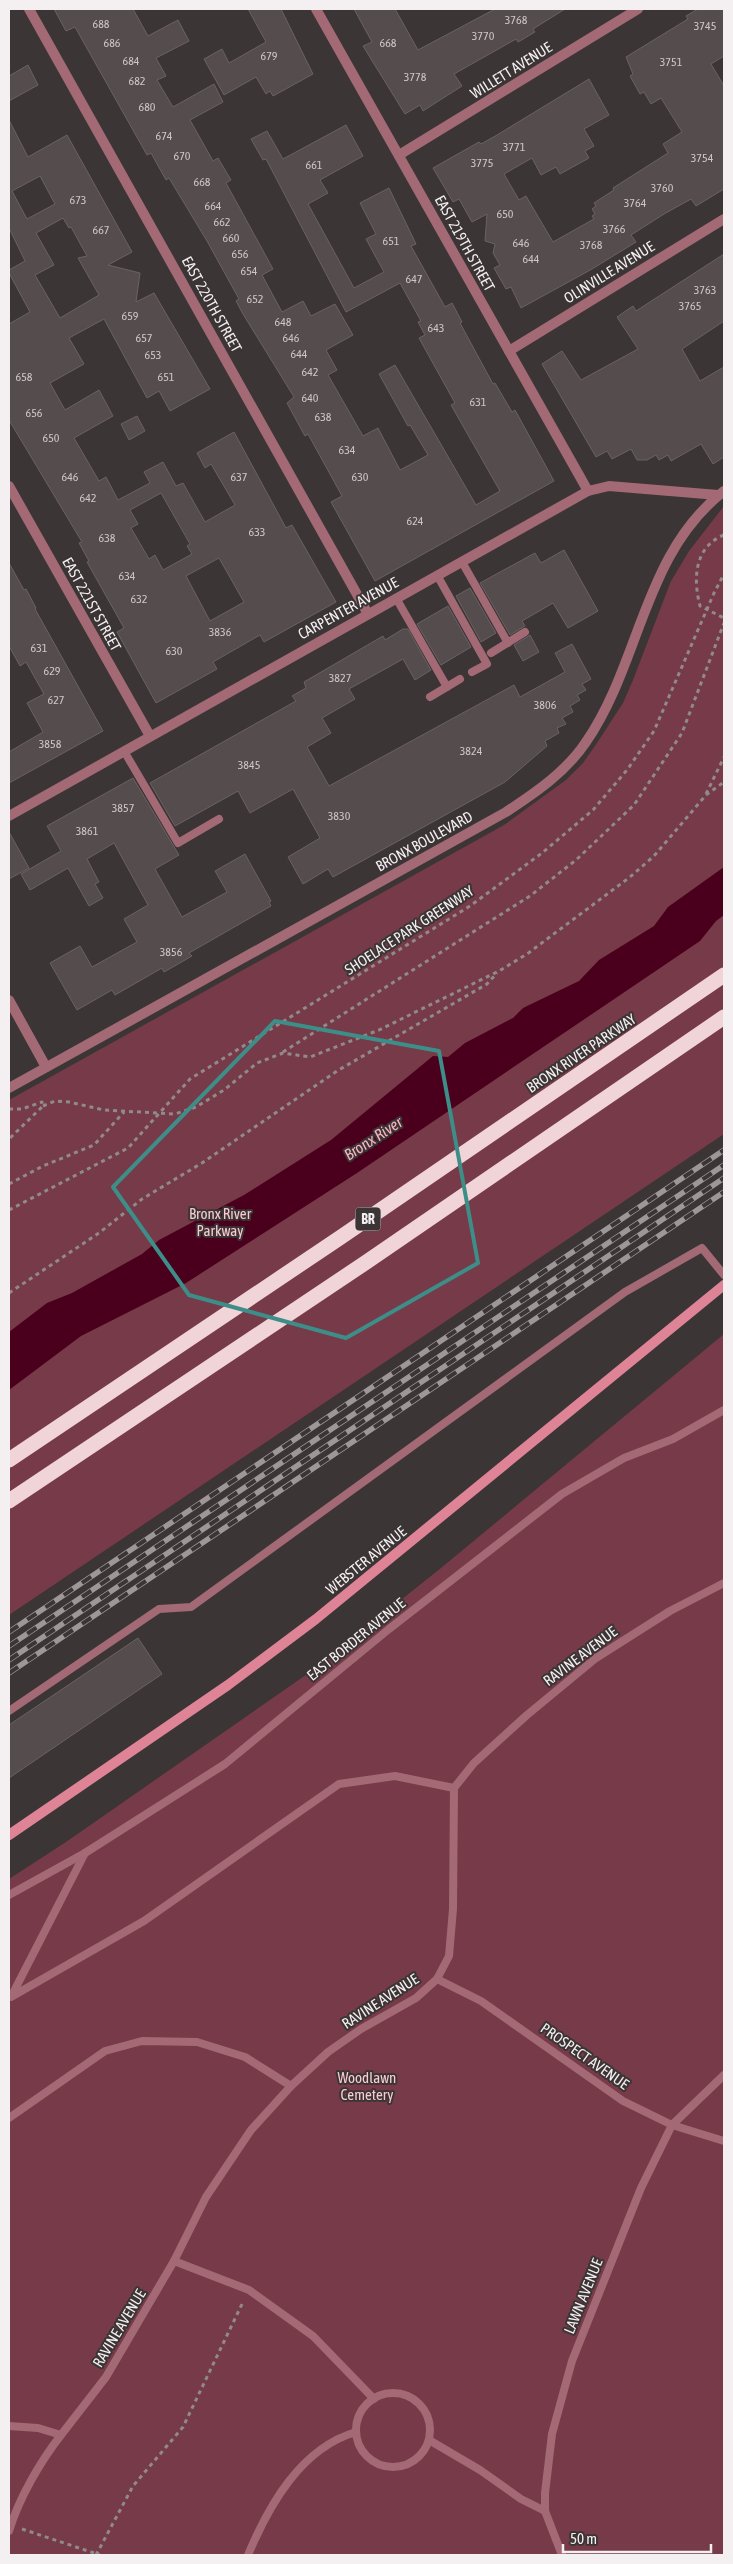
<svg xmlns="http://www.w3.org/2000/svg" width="733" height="2564" viewBox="0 0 733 2564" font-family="'Asap Condensed',sans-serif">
<rect width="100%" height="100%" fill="#3b3536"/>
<g fill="#763a48">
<polygon points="724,506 724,1134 9,1615 9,1100 504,825 566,780 583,763 597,743 623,703 633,680 671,581 689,551"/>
<polygon points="724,1334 724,2555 9,2555 9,1879 66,1842 313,1670 441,1568"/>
</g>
<polygon fill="#4a001c" points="724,867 724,915 716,921 700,941 357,1173 186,1283 81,1336 9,1390 9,1332 47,1303 72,1293 142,1254 159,1240 244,1195 331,1140 433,1056 448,1057 465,1043 513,1018 523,1008 579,981 599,960 654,926 668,907"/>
<g fill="#544c4d" stroke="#6a6263" fill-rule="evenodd">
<polygon points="54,9 133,9 148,36 178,20 189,41 156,58 166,76 157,80 173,107 214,84 223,102 190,120 213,161 218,158 231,180 226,183 273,269 262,275 282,312 303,301 311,316 335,304 353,335 326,350 337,370 328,375 363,436 378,428 400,470 428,455 410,425 408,426 379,374 395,365 476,505 500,491 451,405 455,403 419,338 425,335 418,322 421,321 400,283 346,312 266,159 263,160 251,139 267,131 283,159 346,125 363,156 320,180 328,193 308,204 354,288 384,272 366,239 376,234 360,203 389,188 416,244 411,246 445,307 452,303 462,322 460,323 493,384 495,383 512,412 515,410 554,481 375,581 331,502 342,496 308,434 305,436 287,403 294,397 243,314 236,301 239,299 207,241 169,178 166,180 151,153 147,155 75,27 66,31"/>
<polygon points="248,9 281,9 313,74 273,96 270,91 266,94 256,77 224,95 204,59 222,49 229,63 266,42"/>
<polygon points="354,9 395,9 418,50 495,9 565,9 533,29 535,32 518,42 516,39 454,74 462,86 440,100 423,111 420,105 405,114 363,46 372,42"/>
<polygon points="698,9 724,9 724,56 711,64 724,86 724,189 696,206 691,199 664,214 631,235 636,242 592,269 521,308 511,287 506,289 494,268 500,265 493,253 495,244 485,241 487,214 472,222 459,199 453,202 433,168 479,142 481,144 497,135 589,79 609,115 584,129 594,146 585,151 589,158 560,174 556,167 541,175 532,158 504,174 519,200 526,196 553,242 594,219 592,216 595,214 592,209 596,206 594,203 614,190 613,188 668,153 663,144 682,132 661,98 651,104 644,92 640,94 630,76 633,74 626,57 688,19 686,16"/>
<polygon points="28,65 38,85 9,101 9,76"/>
<path d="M9,120L28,157L67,135L132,252L108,265L140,273L136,302L154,293L210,389L170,411L159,391L147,398L104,319L69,338L84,364L50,383L65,410L99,390L113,416L74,438L99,481L106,477L118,500L150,483L144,472L163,462L176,486L183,483L205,522L235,505L211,464L205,468L197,453L234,432L286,528L292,525L336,602L264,642L260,635L213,662L217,669L156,703L117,632L124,628L87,562L89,561L79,543L82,542L9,420V324L30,312L9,273V270L25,261L9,228ZM40,176L55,204L27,219L12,191ZM63,218L69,228L71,227L87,256L78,258L99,295L60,318L35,275L54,265L36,233ZM161,493L190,544L187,546L192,554L163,570L155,555L149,559L131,528L138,524L130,510ZM219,558L244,602L210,621L186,576Z"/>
<polygon points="724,254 724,321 682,349 700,381 724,367 724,457 713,464 701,444 671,461 668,455 659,460 656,455 647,460 637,460 631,449 612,459 607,451 596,457 542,364 562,351 581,380 638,349 617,317 633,306 636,311"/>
<polygon points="137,416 145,431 129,440 121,424"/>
<polygon points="564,550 598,611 568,628 553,603 522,621 525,626 510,635 480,583 535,553 541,563"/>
<polygon points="9,563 24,590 26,589 36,608 35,609 103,731 9,783 9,752 43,732 27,703 44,694 26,662 20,666 9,646"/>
<polygon points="470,588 496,633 481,642 456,596"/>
<polygon points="448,606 471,647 441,665 417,624"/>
<polygon points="403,629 408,629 431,670 415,680 403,659 349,689 355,699 322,718 331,733 307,747 329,786 514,685 520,697 565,672 555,653 572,644 591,679 582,684 586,690 577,695 580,700 570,706 573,712 562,718 566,724 557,728 559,733 545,741 547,746 505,782 333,877 328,869 303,884 288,857 320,838 293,789 250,813 238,791 175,826 150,783 296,701 292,696 306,688 304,682 383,636 385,640"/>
<polygon points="530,635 539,652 523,661 514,645"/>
<polygon points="133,778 179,855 155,869 182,917 227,892 215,871 245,854 271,901 269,902 271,906 189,953 192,956 164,972 162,968 115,995 112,990 77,1010 50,963 80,946 92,967 137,942 124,919 148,905 114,843 87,859 99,882 95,884 103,898 89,906 68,868 30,890 21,874 61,851 47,826"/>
<polygon points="9,832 29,868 9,879"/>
<polygon points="138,1638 162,1674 9,1778 9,1725"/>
</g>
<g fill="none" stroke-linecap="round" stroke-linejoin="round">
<g stroke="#908a8b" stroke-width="3" stroke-dasharray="4 4" stroke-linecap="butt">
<path d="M724,535C694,547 693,579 700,606L724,618"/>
<polyline points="706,794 724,757"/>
<polyline points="283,1052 530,896 576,860 634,805 682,733 724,623"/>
<polyline points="43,1106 55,1101 69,1102 104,1110 175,1114 196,1107 224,1090 257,1063 283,1053 310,1057 379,1030 499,971 527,954 630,877 654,856 706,795 724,782"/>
<polyline points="9,1109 22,1109 42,1102 43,1106 9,1139"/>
<polyline points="9,1184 43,1166 94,1145 124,1112"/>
<polyline points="9,1210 128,1148 190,1079 470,906 542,853 593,810 627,770 654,731 714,593 724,574"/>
<polyline points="9,1293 99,1233 142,1199 202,1163 337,1071 487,984 497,973"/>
<polyline points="22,2529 100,2555"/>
<polyline points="96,2555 133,2486 183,2427 243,2302"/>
</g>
<g stroke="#a36975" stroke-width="8">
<polyline points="462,562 508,643"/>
<polyline points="437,575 487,664 472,672"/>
<polyline points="396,598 447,687"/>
<polyline points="491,653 525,632"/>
<polyline points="430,697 460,679"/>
<polyline points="124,751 178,843 219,819"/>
<polyline points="9,1711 159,1609 191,1607 625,1292 702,1248 724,1275"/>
<polyline points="85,1853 11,1997 144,1921 339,1784 395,1776 454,1788"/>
<polyline points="9,1895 85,1853 225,1764 389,1629 562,1494 624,1458 673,1439 724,1410"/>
<polyline points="437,1979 481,2001 623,2101 672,2125 724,2141"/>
<polyline points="9,2118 105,2051 142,2041 197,2042 245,2057 291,2086"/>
<polyline points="174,2261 249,2290 313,2336 374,2399"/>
<circle cx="393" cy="2430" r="37"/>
<polyline points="9,2426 38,2428 61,2435 106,2377 174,2261 206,2197 251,2130 291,2086 328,2052 361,2029 416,1998 437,1979 449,1956 453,1909 454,1788 474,1763 527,1715 596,1658 670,1611 724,1583"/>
<polyline points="429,2440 480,2470 521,2499 545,2511"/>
<path d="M9,2531C19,2498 40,2462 61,2435"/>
<path d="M248,2555C269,2505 301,2448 356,2432"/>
<polyline points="562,2555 545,2511 545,2493 552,2434 572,2361 641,2188 672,2125 724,2075"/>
</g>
<g stroke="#a36975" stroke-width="10">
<polyline points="29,9 368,614"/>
<polyline points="316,9 588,491"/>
<polyline points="399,155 638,9"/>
<polyline points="509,351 724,219"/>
<polyline points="9,486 150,736"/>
<polyline points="9,816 588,491 609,486 718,495"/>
<polyline points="9,1000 46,1067"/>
<path d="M9,1088L506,812C535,793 566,772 586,742C641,662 643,554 724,491"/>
</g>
<polyline stroke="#df8497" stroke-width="10" points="9,1835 228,1685 316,1619 724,1285"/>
<g stroke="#f1d4d8" stroke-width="15">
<polyline points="9,1460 341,1237 724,975"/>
<polyline points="9,1501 365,1263 724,1017"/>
</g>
<g stroke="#9d9798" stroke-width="5.5">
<g id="rail">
<polyline points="9,1632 724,1150"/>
<polyline points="9,1646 724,1165"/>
<polyline points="9,1660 724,1178"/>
<polyline points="9,1673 724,1192"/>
</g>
</g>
<use href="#rail" stroke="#3b3536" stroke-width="4" stroke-dasharray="11" stroke-linecap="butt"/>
</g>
<path fill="none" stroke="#3d8e88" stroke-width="4" stroke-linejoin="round" d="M275,1021L439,1051L478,1263L346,1338L189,1295L113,1187Z"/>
<g text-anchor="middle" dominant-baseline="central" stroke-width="4" stroke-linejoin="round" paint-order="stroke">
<g font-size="12" fill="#ccc6c7">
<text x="516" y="20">3768</text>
<text x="101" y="24">688</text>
<text x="705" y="26">3745</text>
<text x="483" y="36">3770</text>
<text x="112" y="43">686</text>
<text x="388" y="43">668</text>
<text x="269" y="56">679</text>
<text x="131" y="61">684</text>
<text x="671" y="62">3751</text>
<text x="415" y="77">3778</text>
<text x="137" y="81">682</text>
<text x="147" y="107">680</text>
<text x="164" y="136">674</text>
<text x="514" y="147">3771</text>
<text x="182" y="156">670</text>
<text x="702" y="158">3754</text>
<text x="482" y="163">3775</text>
<text x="314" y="165">661</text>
<text x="202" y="182">668</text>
<text x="662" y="188">3760</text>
<text x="78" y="200">673</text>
<text x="635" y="203">3764</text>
<text x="213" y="206">664</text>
<text x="505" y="214">650</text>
<text x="222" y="222">662</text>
<text x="614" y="229">3766</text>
<text x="101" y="230">667</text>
<text x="231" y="238">660</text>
<text x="391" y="241">651</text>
<text x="521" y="243">646</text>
<text x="591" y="245">3768</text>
<text x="240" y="254">656</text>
<text x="531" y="259">644</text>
<text x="249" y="271">654</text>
<text x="414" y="279">647</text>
<text x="705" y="290">3763</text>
<text x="255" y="299">652</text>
<text x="690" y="306">3765</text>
<text x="130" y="316">659</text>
<text x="283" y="322">648</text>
<text x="436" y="328">643</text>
<text x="144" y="338">657</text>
<text x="291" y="338">646</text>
<text x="299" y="354">644</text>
<text x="153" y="355">653</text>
<text x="310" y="372">642</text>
<text x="24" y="377">658</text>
<text x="166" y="377">651</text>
<text x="310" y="398">640</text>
<text x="478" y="402">631</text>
<text x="34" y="413">656</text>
<text x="323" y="417">638</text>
<text x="51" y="438">650</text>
<text x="347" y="450">634</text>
<text x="70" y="477">646</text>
<text x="239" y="477">637</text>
<text x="360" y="477">630</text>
<text x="88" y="498">642</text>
<text x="415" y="521">624</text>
<text x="257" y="532">633</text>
<text x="107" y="538">638</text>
<text x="127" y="576">634</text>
<text x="139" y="599">632</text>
<text x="220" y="632">3836</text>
<text x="39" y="648">631</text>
<text x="174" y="651">630</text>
<text x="52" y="671">629</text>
<text x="340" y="678">3827</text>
<text x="56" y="700">627</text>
<text x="545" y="705">3806</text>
<text x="50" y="744">3858</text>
<text x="471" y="751">3824</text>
<text x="249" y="765">3845</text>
<text x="123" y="808">3857</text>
<text x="339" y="816">3830</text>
<text x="87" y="831">3861</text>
<text x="171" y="952">3856</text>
</g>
<rect fill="#3b3536" stroke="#bcb7b8" stroke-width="1" x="355.5" y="1207.5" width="25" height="23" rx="4"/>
<g font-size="14" font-weight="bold" fill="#f4eff0">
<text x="368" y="1219">BR</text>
</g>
<g font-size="15" fill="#f4eff0" stroke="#3b3536">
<text transform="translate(511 70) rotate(-32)">WILLETT AVENUE</text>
<text transform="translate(465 243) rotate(61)">EAST 219TH STREET</text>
<text transform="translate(609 272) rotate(-32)">OLINVILLE AVENUE</text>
<text transform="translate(212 304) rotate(61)">EAST 220TH STREET</text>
<text transform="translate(92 604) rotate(61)">EAST 221ST STREET</text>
<text transform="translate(348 608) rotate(-29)">CARPENTER AVENUE</text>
<text transform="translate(424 841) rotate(-29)">BRONX BOULEVARD</text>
<text transform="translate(409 930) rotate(-33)">SHOELACE PARK GREENWAY</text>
<text transform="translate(581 1053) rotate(-34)">BRONX RIVER PARKWAY</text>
<text transform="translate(366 1560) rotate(-39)">WEBSTER AVENUE</text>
<text transform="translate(356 1639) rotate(-39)">EAST BORDER AVENUE</text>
<text transform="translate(580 1656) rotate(-37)">RAVINE AVENUE</text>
<text transform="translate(380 2001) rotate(-33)">RAVINE AVENUE</text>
<text transform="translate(585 2056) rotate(35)">PROSPECT AVENUE</text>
<text transform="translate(583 2296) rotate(-68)">LAWN AVENUE</text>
<text transform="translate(119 2328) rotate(-59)">RAVINE AVENUE</text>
</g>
<g font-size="15" fill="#fbcbd3" stroke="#3b3536">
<text x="220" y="1213">Bronx River<tspan x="220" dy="17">Parkway</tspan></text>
<text x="367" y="2077">Woodlawn<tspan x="367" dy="17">Cemetery</tspan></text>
</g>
<g font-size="16" font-style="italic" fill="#fab4c1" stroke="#3b3536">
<text transform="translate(373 1138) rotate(-33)">Bronx River</text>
</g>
</g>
<rect width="733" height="2564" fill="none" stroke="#f4eff0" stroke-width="20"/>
<path d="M563 2544v8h148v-8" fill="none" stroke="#f4eff0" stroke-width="2.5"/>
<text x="570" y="2544" font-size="15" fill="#f4eff0" stroke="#3b3536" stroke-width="4" paint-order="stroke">50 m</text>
</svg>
